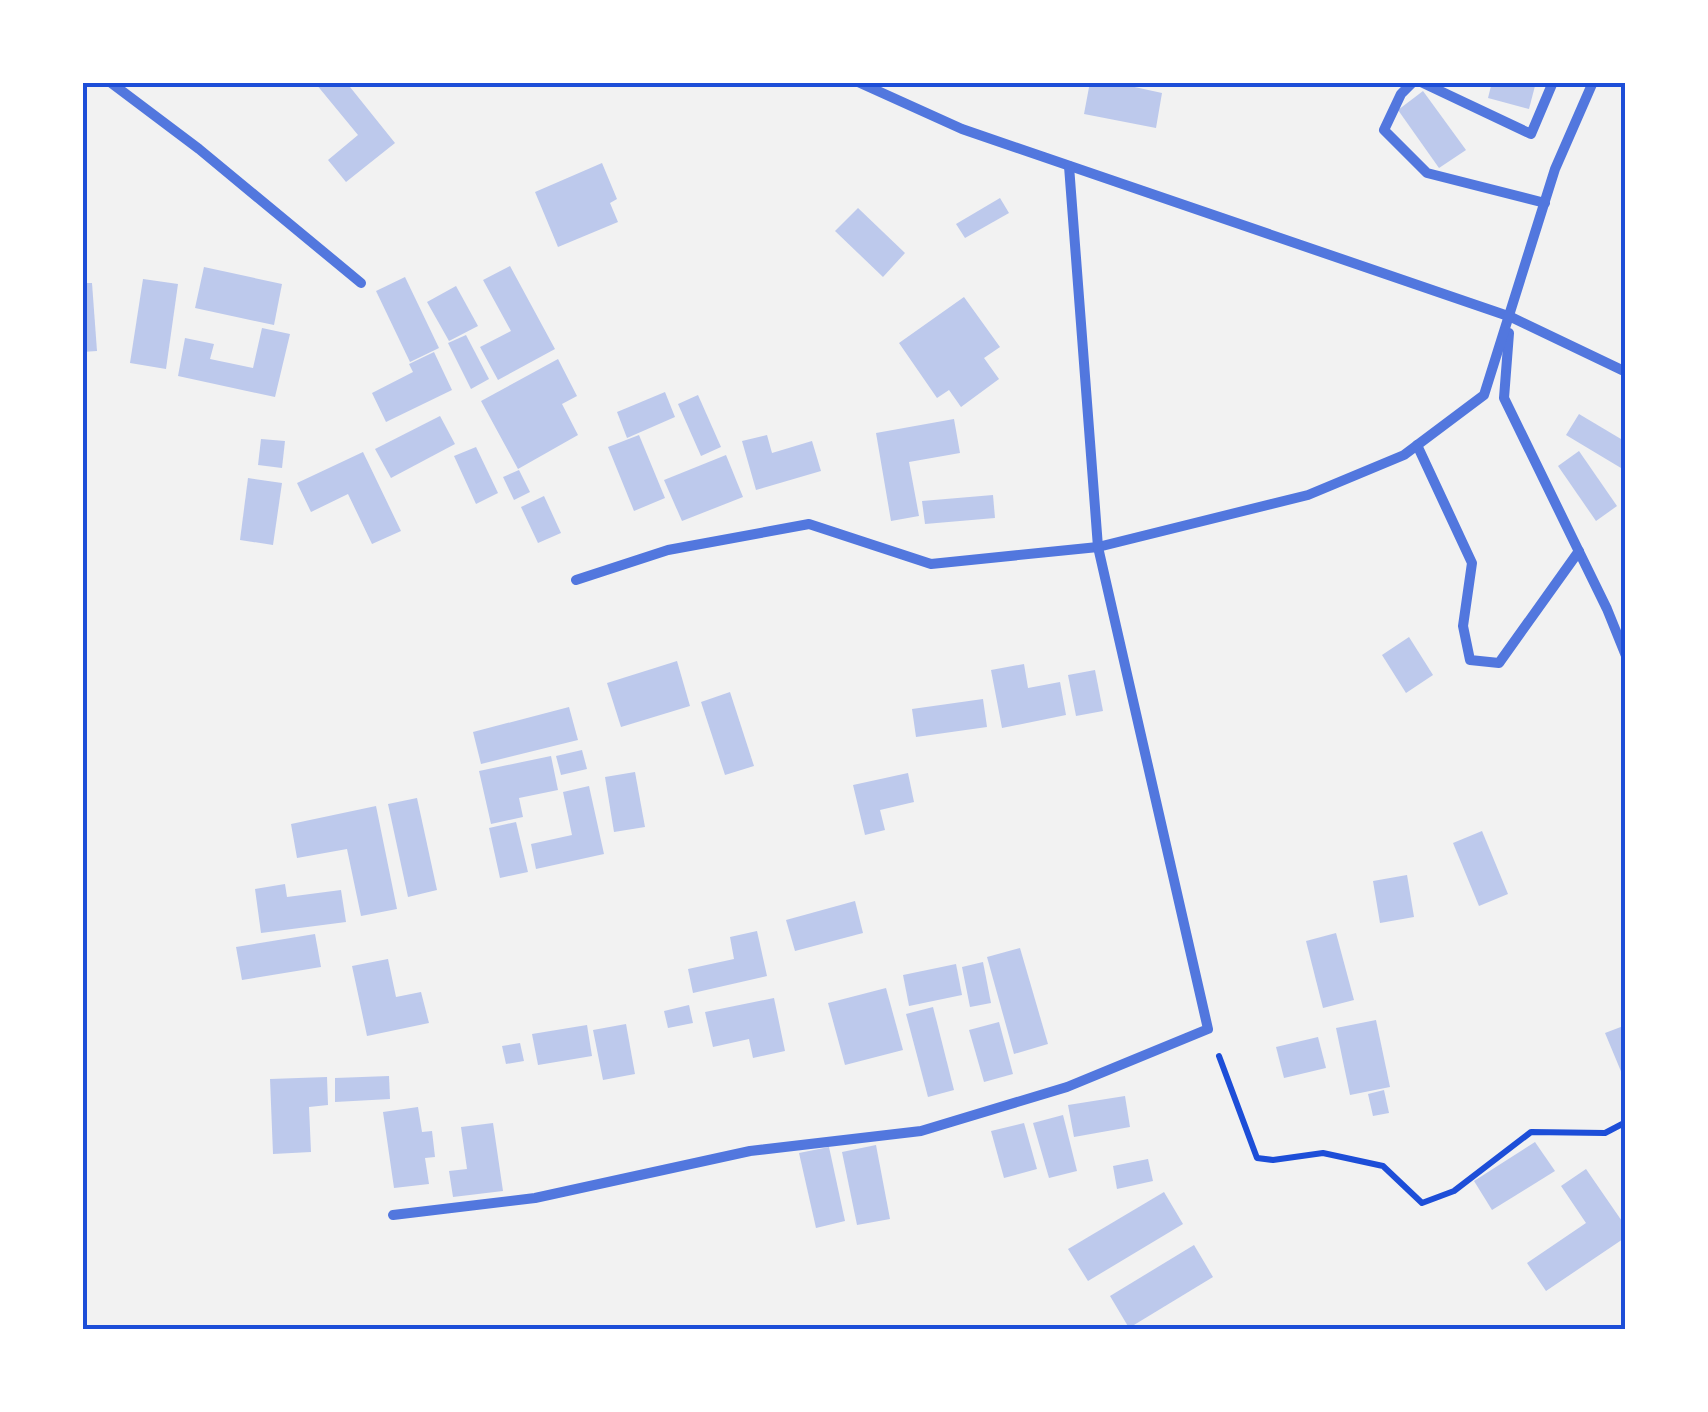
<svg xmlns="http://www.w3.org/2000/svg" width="1708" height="1412" viewBox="0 0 1708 1412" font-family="'IBM Plex Sans',sans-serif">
<rect width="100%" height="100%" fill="#f2f2f2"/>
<g fill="#bdc9ec">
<polygon points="319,82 346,82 395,143 346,182 328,160 358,135 316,84"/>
<polygon points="1090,82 1131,82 1130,86 1162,93 1156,128 1084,114"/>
<polygon points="1492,82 1536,82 1529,109 1488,98"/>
<polygon points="1423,91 1466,150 1439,168 1398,110"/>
<polygon points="602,163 617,199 610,203 618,222 558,247 535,192"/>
<polygon points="1000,198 1009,213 965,238 956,224"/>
<polygon points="858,208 905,253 883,277 835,231"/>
<polygon points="510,266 555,349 498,380 480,347 511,331 483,280"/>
<polygon points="204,267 282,284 274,325 195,308"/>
<polygon points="405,277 439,348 410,362 376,291"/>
<polygon points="143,279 178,284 166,369 130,363"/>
<polygon points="82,283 92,283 97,351 82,352"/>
<polygon points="456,286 478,326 449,341 427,302"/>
<polygon points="964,297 1000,347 984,358 999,379 961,407 949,390 937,398 899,343"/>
<polygon points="262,328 290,334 275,397 178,376 185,338 214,344 210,359 253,368"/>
<polygon points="466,335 489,379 471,389 448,343"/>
<polygon points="434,352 452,390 386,422 372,393 413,372 409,364"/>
<polygon points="558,359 577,396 562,404 578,435 518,469 481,401"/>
<polygon points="665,392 675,417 627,438 617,412"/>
<polygon points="698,395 721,447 701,456 678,404"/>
<polygon points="1579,414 1626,442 1626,471 1566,435"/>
<polygon points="440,416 455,444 391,478 375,449"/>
<polygon points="954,419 960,453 909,462 919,516 891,521 876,433"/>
<polygon points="639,435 665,498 634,511 608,447"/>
<polygon points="767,435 772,453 812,441 821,471 756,490 742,441"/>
<polygon points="261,439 285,441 282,468 258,465"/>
<polygon points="476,447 498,493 476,504 454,456"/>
<polygon points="1579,451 1617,506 1596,521 1558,466"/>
<polygon points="363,452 401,531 372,544 348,494 311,512 297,483"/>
<polygon points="726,455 743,497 682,521 664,480"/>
<polygon points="519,470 530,492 514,500 503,477"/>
<polygon points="248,478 282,483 273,545 240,540"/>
<polygon points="993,495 995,518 925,524 922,501"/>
<polygon points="544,496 561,533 538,543 521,507"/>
<polygon points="1409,637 1433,675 1406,693 1382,655"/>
<polygon points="677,661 690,706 621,727 607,683"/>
<polygon points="1024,664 1028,688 1060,682 1066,715 1002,728 991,670"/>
<polygon points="1095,670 1103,711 1076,716 1068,675"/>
<polygon points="730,692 754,766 725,775 701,702"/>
<polygon points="983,699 987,727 916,737 912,709"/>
<polygon points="569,707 578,740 481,764 473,732"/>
<polygon points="582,750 587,769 561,775 556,756"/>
<polygon points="551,756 558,790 519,798 523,817 491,824 479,771"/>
<polygon points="635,772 645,827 614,832 605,777"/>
<polygon points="908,773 914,802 880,810 885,830 865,835 853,785"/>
<polygon points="589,786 604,854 536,869 531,844 572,835 563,792"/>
<polygon points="417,798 437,890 408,897 388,804"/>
<polygon points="376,806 397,909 361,916 347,849 297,858 291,824"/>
<polygon points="516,822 528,872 500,878 489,828"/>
<polygon points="1482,831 1508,894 1479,906 1453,843"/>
<polygon points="1407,875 1414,917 1380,923 1373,881"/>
<polygon points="285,884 287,897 341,890 346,922 261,933 255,889"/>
<polygon points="855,901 863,933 795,951 786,920"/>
<polygon points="757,931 767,976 693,993 688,969 734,959 730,937"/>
<polygon points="1336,933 1354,1000 1323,1008 1306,941"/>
<polygon points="315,934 321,967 242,980 236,947"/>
<polygon points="1020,948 1048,1044 1014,1054 987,957"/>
<polygon points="388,959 396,997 421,992 429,1023 367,1036 352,966"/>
<polygon points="983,962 991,1003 970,1007 962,967"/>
<polygon points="956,964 962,995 909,1006 903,975"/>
<polygon points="886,988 903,1050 845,1065 828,1003"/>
<polygon points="774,998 785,1051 753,1058 749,1039 713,1047 705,1012"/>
<polygon points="689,1005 693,1023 668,1028 664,1011"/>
<polygon points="933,1007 954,1090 928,1097 906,1014"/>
<polygon points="1376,1020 1390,1087 1350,1095 1336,1028"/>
<polygon points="999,1022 1013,1074 984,1082 969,1030"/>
<polygon points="626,1024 635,1074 603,1080 593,1030"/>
<polygon points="587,1025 592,1056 538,1065 532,1034"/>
<polygon points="1626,1025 1626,1081 1625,1081 1605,1033"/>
<polygon points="1318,1037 1326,1068 1284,1078 1276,1047"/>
<polygon points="520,1043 524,1061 506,1064 502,1046"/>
<polygon points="389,1076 390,1099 335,1102 335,1078"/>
<polygon points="327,1077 328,1105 309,1107 311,1152 273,1154 270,1079"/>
<polygon points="1384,1090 1389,1113 1373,1116 1368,1094"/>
<polygon points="1125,1096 1130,1127 1074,1137 1068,1105"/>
<polygon points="418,1107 422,1132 432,1131 435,1157 425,1158 429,1184 394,1188 383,1112"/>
<polygon points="1063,1115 1077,1171 1049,1178 1033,1123"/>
<polygon points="493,1123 503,1191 453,1197 449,1171 467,1169 461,1127"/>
<polygon points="1024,1123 1037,1169 1004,1178 991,1131"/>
<polygon points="1535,1142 1555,1171 1492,1210 1474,1181"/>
<polygon points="876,1145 890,1219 857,1225 842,1152"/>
<polygon points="829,1147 845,1221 816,1228 799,1153"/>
<polygon points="1148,1159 1153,1181 1117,1189 1113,1166"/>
<polygon points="1586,1169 1626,1227 1626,1237 1546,1291 1527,1263 1586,1223 1561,1186"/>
<polygon points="1164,1192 1183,1224 1088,1281 1068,1249"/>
<polygon points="1194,1245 1213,1277 1129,1328 1110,1296"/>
</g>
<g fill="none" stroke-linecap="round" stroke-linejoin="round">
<polyline stroke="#1d4ed8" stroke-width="6" points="1219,1056 1257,1158 1273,1160 1323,1153 1383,1166 1422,1203 1454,1191 1531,1132 1605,1133 1626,1122"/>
<g stroke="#5277de" stroke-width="10">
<polyline points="110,82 199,149 361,283"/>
<polyline points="858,82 962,129 1511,317 1626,372"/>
<polyline points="1413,82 1401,94 1384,130 1427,173 1545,203"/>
<polyline points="1421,82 1531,134 1553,82"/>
<polyline points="1509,333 1504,398 1607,609 1626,656"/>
<polyline points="1417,445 1472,563 1463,626 1470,660 1499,663 1579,551"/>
<polyline points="576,580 668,550 809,524 931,564 1098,547 1308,495 1404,455 1484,395 1555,169 1593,82"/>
<polyline points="393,1215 535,1198 750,1151 921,1131 1067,1087 1208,1029 1098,547 1069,166"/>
</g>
</g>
<rect width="1708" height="1412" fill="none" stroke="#ffffff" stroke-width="170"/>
<rect x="85" y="85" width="1538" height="1242" fill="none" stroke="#1d4ed8" stroke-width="4"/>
</svg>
